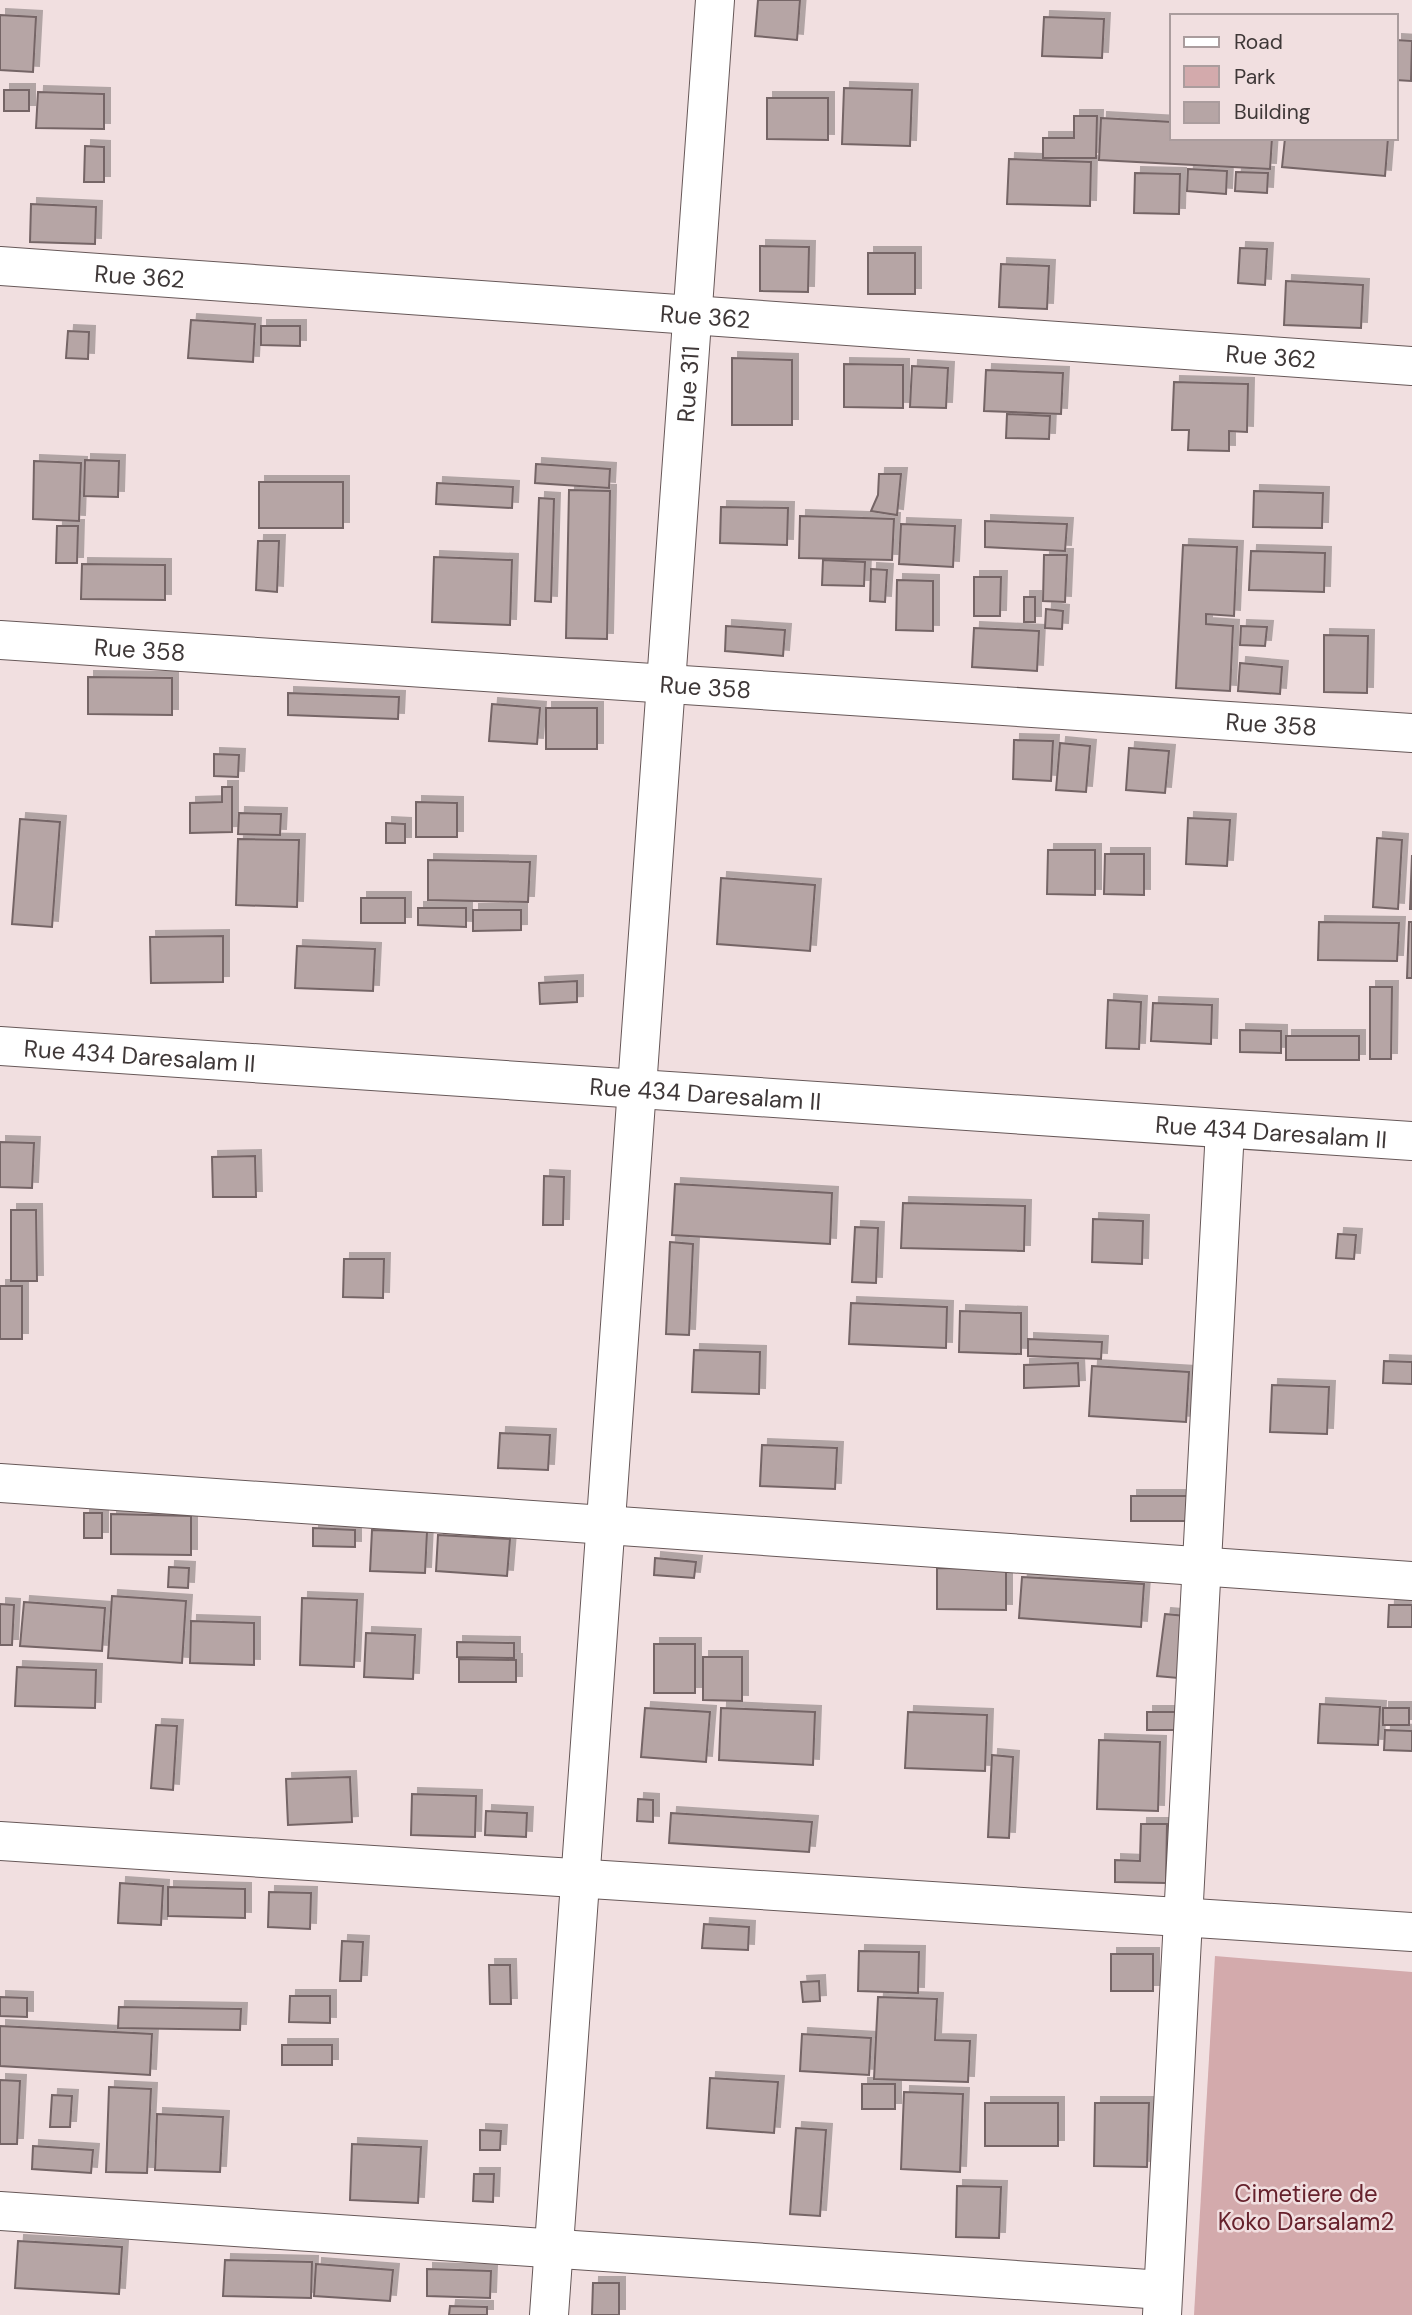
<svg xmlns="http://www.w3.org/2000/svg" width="1412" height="2315" viewBox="0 0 1412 2315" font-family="'DM Sans',sans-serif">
<defs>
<filter id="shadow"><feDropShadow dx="6" dy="-6" stdDeviation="0" flood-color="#0004"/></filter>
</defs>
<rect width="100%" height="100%" fill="#f1dfe0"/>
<polygon fill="#d3aaac" points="1215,1956 1412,1972 1412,2315 1194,2315"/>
<g fill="#b6a5a5" stroke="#756566" stroke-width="2" filter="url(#shadow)">
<polygon points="758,0 800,0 797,40 755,36"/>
<polygon points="0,15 36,17 33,72 0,70"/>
<polygon points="1044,17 1104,19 1102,58 1042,56"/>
<polygon points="1396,40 1412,41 1411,81 1396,80"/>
<polygon points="844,88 912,90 910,146 842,144"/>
<rect x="4" y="90" width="25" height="21"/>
<polygon points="38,92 104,94 104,129 36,128"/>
<polygon points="767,98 828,98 828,140 767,139"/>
<polygon points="1074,116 1097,116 1096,158 1043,158 1043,138 1074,138"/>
<polygon points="1101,118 1172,122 1172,138 1272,138 1270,169 1099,160"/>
<polygon points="1285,138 1388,138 1385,176 1282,167"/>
<polygon points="85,146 104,147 104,182 84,182"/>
<polygon points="1009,159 1091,162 1090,206 1007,204"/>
<polygon points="1188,169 1227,171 1226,194 1187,191"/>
<polygon points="1236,172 1268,173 1267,193 1235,191"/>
<polygon points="1135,173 1180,174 1179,214 1134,213"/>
<polygon points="31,204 96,207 95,244 30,242"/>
<polygon points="760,246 809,247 808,292 760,291"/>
<polygon points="1240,248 1267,249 1265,285 1238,283"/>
<rect x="868" y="253" width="47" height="41"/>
<polygon points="1001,264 1049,266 1047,309 999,307"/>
<polygon points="1286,281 1363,285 1361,328 1284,325"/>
<polygon points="191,320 255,324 253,362 188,358"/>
<polygon points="261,326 300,326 300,346 261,345"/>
<polygon points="68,331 89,332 88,359 66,358"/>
<polygon points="732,358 792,360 792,425 732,425"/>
<polygon points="844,364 903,365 903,408 844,407"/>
<polygon points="912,366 948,368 946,408 910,407"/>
<polygon points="986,370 1063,373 1061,414 984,411"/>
<polygon points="1174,382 1248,384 1247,432 1229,431 1229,451 1188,450 1189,430 1172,430"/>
<polygon points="1007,414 1050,416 1049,439 1006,438"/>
<polygon points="85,460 119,461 118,497 84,496"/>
<polygon points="34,461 81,463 79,521 33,519"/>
<polygon points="536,464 610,469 609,488 535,483"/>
<polygon points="879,474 901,474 897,515 871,511 878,495"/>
<rect x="259" y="482" width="84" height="46"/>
<polygon points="437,483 513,487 512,508 436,504"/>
<polygon points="569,490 610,491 607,639 566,638"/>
<polygon points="1254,491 1323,493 1322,528 1253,527"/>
<polygon points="539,498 554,499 551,602 535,601"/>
<polygon points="721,507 788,508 787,545 720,543"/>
<polygon points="800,516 894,519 892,560 799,558"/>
<polygon points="985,521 1067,524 1065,551 985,547"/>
<polygon points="901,524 955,526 953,567 899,564"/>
<polygon points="57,526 78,526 77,563 56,563"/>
<polygon points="258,541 279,541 277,592 256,590"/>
<polygon points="1183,545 1237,547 1234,616 1206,614 1206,624 1233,626 1230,691 1176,688"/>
<polygon points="1251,551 1325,553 1324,592 1249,590"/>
<polygon points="1044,555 1067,555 1065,602 1043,601"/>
<polygon points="434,557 512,560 510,625 432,622"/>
<polygon points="823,560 865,562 864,586 822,585"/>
<polygon points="82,564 165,565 165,600 81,599"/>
<polygon points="871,569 887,570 885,602 870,601"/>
<polygon points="974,577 1001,577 1000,616 974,616"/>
<polygon points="897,580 933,581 933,631 896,630"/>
<rect x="1024" y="597" width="11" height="25"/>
<polygon points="1046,609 1063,611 1062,629 1045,628"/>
<polygon points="726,626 785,630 783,656 725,651"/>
<polygon points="1241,626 1267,627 1265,646 1240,645"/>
<polygon points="974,628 1039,631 1037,671 972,667"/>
<polygon points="1324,635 1368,636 1367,693 1324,692"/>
<polygon points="1240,663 1282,667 1280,694 1238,691"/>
<polygon points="88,677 172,678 172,715 88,714"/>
<polygon points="288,693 399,697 398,719 288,715"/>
<polygon points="492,704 540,708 537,744 489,741"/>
<rect x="546" y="708" width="51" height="41"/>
<polygon points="1014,740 1053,741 1051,781 1013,779"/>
<polygon points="1060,743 1090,746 1086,792 1056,790"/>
<polygon points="1129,748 1169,751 1165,793 1126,790"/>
<polygon points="214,754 239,755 238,777 214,776"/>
<polygon points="222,787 232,787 232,832 190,833 190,803 222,802"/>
<polygon points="416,802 457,803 457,837 416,837"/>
<polygon points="239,813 281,814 280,835 238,834"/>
<polygon points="1188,818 1230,820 1227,866 1186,864"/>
<polygon points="20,819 60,822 52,927 12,924"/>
<polygon points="386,823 405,824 405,843 386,843"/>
<polygon points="1377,838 1402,840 1398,909 1373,907"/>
<polygon points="238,839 299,840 297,907 236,905"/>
<polygon points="1048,850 1095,850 1095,895 1047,894"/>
<polygon points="1105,854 1144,854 1144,895 1104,894"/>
<polygon points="1412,855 1412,909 1410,909"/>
<polygon points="428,860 530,862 528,902 428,900"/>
<polygon points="721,878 815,885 810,951 717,944"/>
<rect x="361" y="898" width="44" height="25"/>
<polygon points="418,908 466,908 466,927 418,925"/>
<polygon points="473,910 521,910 521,930 473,931"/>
<polygon points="1319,922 1399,923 1397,961 1318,960"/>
<polygon points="1409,922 1412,922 1412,978 1407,978"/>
<polygon points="223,936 223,982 151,983 150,937"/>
<polygon points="297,946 375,949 373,991 295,988"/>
<polygon points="577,981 577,1002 540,1004 539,983"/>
<polygon points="1370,987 1392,987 1391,1059 1370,1059"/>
<polygon points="1108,1000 1141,1002 1139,1049 1106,1048"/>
<polygon points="1153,1003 1212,1005 1211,1044 1151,1041"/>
<polygon points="1240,1030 1281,1031 1281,1053 1240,1052"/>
<rect x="1286" y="1036" width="73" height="24"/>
<polygon points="0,1142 34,1143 32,1188 0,1187"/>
<polygon points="255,1156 256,1197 213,1197 212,1157"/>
<polygon points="544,1176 564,1177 563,1225 543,1225"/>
<polygon points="675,1184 832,1193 830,1244 672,1235"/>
<polygon points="903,1203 1025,1206 1024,1251 901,1248"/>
<polygon points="11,1210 36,1210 37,1281 11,1281"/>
<polygon points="1093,1219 1143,1221 1142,1264 1092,1262"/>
<polygon points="855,1227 878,1228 876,1283 852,1282"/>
<polygon points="1338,1234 1356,1235 1354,1259 1336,1258"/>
<polygon points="670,1242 693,1244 689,1335 666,1334"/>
<polygon points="344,1259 384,1259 383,1298 343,1297"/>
<rect x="0" y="1286" width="22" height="53"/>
<polygon points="851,1303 947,1307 946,1348 849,1344"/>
<polygon points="960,1311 1021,1313 1021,1354 959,1352"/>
<polygon points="1028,1339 1102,1342 1101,1359 1028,1356"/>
<polygon points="694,1350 760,1352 759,1394 692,1392"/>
<polygon points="1384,1361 1412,1362 1412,1384 1383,1383"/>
<polygon points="1078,1363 1079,1386 1024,1388 1024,1365"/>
<polygon points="1092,1366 1189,1372 1186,1422 1089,1416"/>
<polygon points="1272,1385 1329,1387 1327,1434 1270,1432"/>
<polygon points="500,1433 550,1435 548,1470 498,1468"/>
<polygon points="762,1445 837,1448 835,1489 760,1486"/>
<rect x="1131" y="1496" width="56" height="25"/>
<rect x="84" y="1513" width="18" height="25"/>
<polygon points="111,1514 191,1516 191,1555 111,1554"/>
<polygon points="313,1528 355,1530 355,1547 313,1546"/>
<polygon points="372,1530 427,1532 425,1573 370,1571"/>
<polygon points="438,1535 510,1539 507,1576 436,1571"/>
<polygon points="655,1558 696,1562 694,1578 654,1575"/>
<polygon points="169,1567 189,1568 188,1588 168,1587"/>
<polygon points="937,1568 1006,1569 1006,1610 937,1609"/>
<polygon points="1022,1577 1144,1584 1141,1627 1019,1618"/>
<polygon points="112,1596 186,1601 182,1663 108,1658"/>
<polygon points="302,1598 357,1600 354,1667 300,1665"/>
<polygon points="24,1602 105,1608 102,1651 20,1646"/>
<polygon points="0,1604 14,1605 12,1645 0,1645"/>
<polygon points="1389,1605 1412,1605 1412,1627 1388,1627"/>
<polygon points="1165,1614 1186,1616 1178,1678 1157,1676"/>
<polygon points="191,1621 254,1623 254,1665 190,1663"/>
<polygon points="366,1633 415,1635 413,1679 364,1677"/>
<polygon points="457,1642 514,1643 514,1658 457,1657"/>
<rect x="654" y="1644" width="41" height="49"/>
<polygon points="703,1657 742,1657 742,1701 703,1700"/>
<polygon points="459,1659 516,1660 516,1682 459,1682"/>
<polygon points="17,1667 96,1670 95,1708 15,1706"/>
<polygon points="1320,1704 1380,1707 1378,1745 1318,1743"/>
<polygon points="645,1708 710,1712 706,1762 641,1757"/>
<polygon points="721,1708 815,1712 813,1765 719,1760"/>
<rect x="1383" y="1708" width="26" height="17"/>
<polygon points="908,1712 987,1715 985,1771 905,1768"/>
<rect x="1147" y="1712" width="28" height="18"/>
<polygon points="156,1725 177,1726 173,1790 151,1788"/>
<polygon points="1385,1730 1412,1731 1412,1751 1384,1750"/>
<polygon points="1099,1740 1160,1742 1158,1811 1097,1809"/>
<polygon points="992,1755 1013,1757 1009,1838 988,1837"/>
<polygon points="350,1777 352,1822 288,1825 286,1779"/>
<polygon points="412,1794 476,1796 475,1837 411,1835"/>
<polygon points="638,1799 653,1800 653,1822 637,1821"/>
<polygon points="486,1811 527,1813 526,1837 485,1835"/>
<polygon points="671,1813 812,1822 809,1852 669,1843"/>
<polygon points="1141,1824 1167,1824 1166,1883 1115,1882 1115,1860 1140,1861"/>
<polygon points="120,1883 163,1886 161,1925 118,1923"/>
<polygon points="168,1887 245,1889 245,1918 168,1916"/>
<polygon points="269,1892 311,1893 310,1929 268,1927"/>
<polygon points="704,1924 749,1927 748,1950 702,1948"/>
<polygon points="342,1941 363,1942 361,1981 340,1981"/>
<polygon points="859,1951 919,1952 918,1993 858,1991"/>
<rect x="1111" y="1954" width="42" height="37"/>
<polygon points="489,1965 510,1965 511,2004 490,2004"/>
<polygon points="819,1981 820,2001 803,2002 801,1982"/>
<polygon points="290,1996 330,1996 330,2023 289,2022"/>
<polygon points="0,1997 27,1998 27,2017 0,2016"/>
<polygon points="878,1997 937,1999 935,2040 970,2041 968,2082 874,2079"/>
<polygon points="119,2007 241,2009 240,2030 118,2028"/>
<polygon points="0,2026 152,2034 150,2075 0,2066"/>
<polygon points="802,2034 871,2038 869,2075 800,2071"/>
<rect x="282" y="2045" width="50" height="20"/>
<polygon points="710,2078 778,2082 774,2133 707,2128"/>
<polygon points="0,2080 20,2081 17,2144 0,2144"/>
<rect x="862" y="2084" width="33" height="25"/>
<polygon points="109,2087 151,2089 147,2173 106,2172"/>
<polygon points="904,2092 963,2094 960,2172 901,2169"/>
<polygon points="52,2095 72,2096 70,2127 50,2127"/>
<rect x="985" y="2103" width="73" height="43"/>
<polygon points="1095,2103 1149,2103 1147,2167 1094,2166"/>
<polygon points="157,2114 223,2117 220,2172 155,2170"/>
<polygon points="796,2128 826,2130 820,2216 790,2214"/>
<polygon points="480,2130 501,2131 500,2150 480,2150"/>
<polygon points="352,2144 421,2147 418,2203 350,2200"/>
<polygon points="33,2146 93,2150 91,2173 32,2169"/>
<polygon points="474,2174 494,2174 493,2202 473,2201"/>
<polygon points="957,2186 1001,2187 999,2238 956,2237"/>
<polygon points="18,2241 122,2247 119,2294 15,2288"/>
<polygon points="225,2260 312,2262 311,2298 223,2296"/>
<polygon points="316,2264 393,2270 390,2301 314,2296"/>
<polygon points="427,2269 491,2271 490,2298 427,2296"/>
<polygon points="593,2283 619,2283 619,2315 592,2315"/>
<polygon points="450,2306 487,2307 487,2315 449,2315"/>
</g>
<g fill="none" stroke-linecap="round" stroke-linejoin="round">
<g stroke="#675858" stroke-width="40">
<g id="minor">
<path id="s1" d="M0,266L1412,366"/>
<path id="s2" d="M0,640L1412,733"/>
<path id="s3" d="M0,1046L1412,1141"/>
<polyline points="0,1483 1412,1581"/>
<polyline points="0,1841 1412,1932"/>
<polyline points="0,2211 1163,2290"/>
<path id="s4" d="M549,2315L715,0"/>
<polyline points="1162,2315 1225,1129"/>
</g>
</g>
<use href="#minor" stroke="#fff" stroke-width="38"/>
</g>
<g text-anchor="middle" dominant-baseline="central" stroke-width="5" stroke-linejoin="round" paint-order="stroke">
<g font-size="24" fill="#3f3838" stroke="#f1dfe0">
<text stroke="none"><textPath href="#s1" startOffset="140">Rue 362</textPath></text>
<text stroke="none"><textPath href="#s1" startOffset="707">Rue 362</textPath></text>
<text stroke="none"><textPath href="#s1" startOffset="1274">Rue 362</textPath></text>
<text stroke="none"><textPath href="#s4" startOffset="1936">Rue 311</textPath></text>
<text stroke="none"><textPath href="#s2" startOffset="140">Rue 358</textPath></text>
<text stroke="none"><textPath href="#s2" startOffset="707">Rue 358</textPath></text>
<text stroke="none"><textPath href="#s2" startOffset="1274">Rue 358</textPath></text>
<text stroke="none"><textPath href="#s3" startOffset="140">Rue 434 Daresalam II</textPath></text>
<text stroke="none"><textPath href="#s3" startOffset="707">Rue 434 Daresalam II</textPath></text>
<text stroke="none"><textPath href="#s3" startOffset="1274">Rue 434 Daresalam II</textPath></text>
</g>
<g font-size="24" fill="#66212c" stroke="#f1dfe0">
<text x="1306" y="2193">Cimetiere de<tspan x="1306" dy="28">Koko Darsalam2</tspan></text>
</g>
</g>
<rect x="1170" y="14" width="228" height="126" fill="#f1dfe0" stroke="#aa9c9d" stroke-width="2"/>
<rect x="1184" y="37" width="35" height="10" fill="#ffffff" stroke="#aa9c9d" stroke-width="2"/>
<text x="1234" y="49" font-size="21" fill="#3f3838">Road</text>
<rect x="1184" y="66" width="35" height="21" fill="#d3aaac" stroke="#aa9c9d" stroke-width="2"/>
<text x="1234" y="84" font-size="21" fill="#3f3838">Park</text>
<rect x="1184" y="102" width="35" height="21" fill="#b6a5a5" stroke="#aa9c9d" stroke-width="2"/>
<text x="1234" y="119" font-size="21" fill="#3f3838">Building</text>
</svg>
